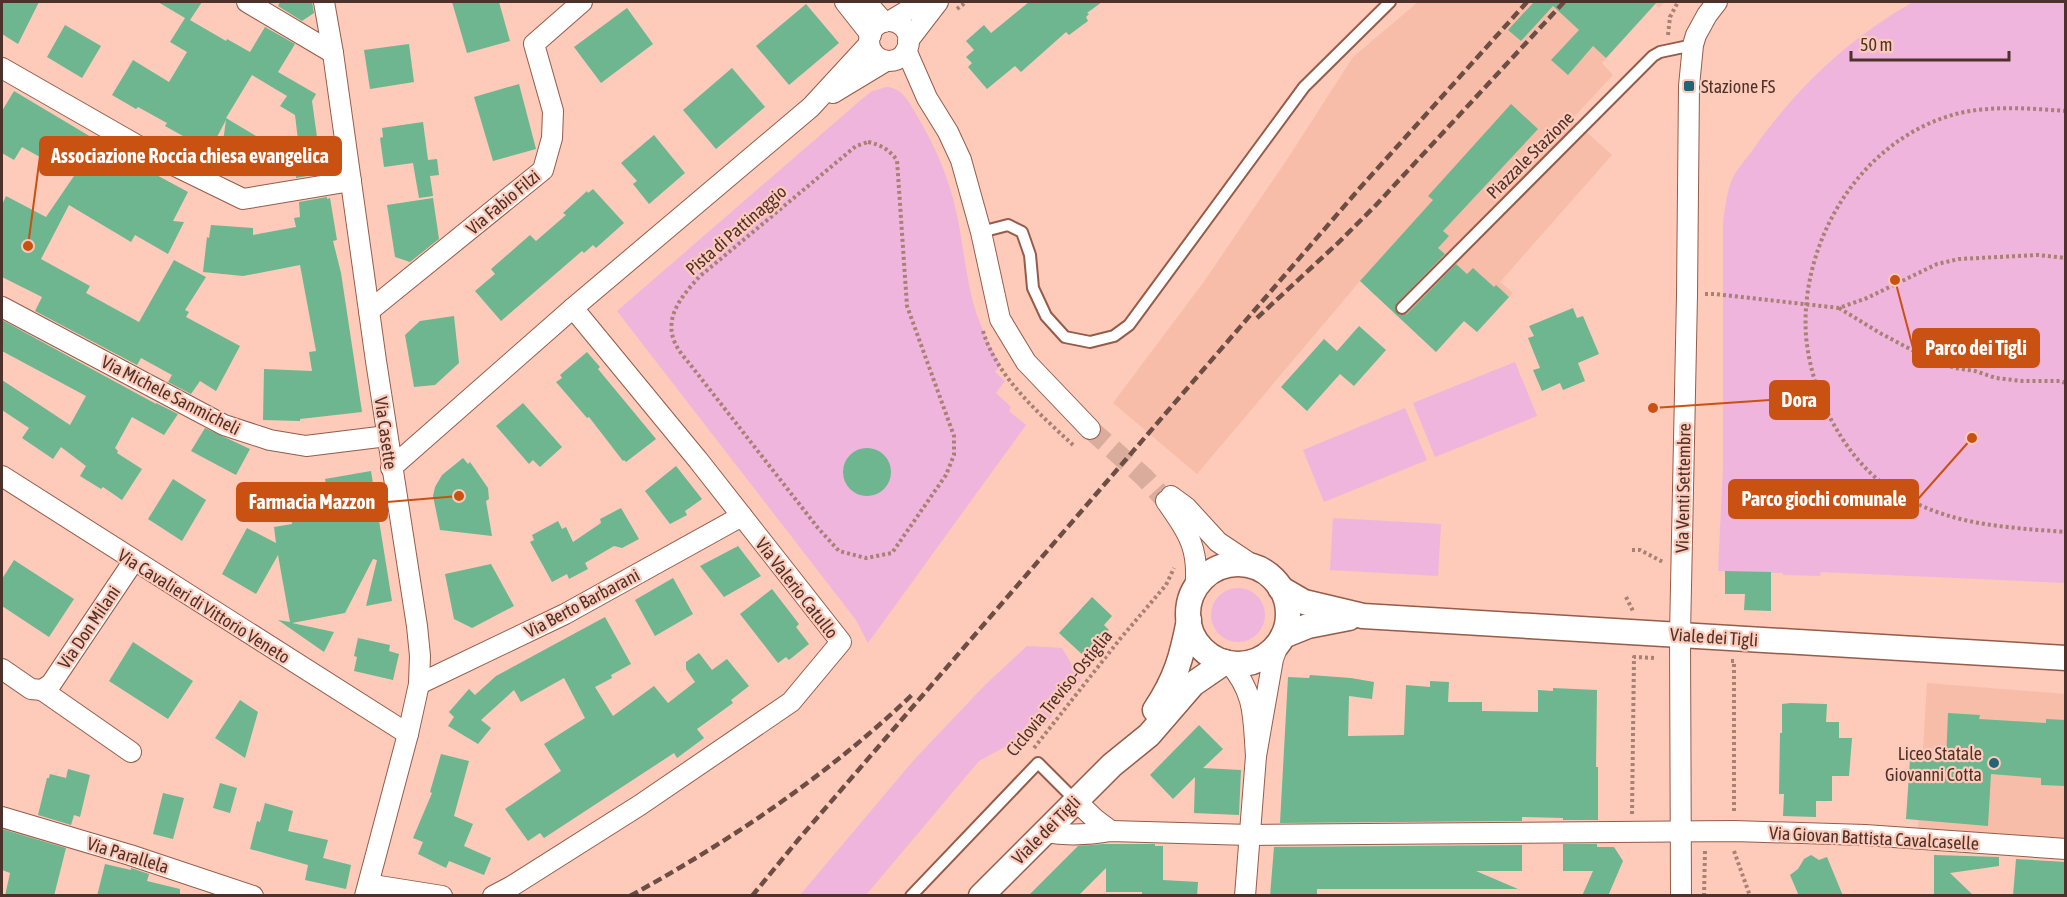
<svg xmlns="http://www.w3.org/2000/svg" width="2067" height="897" viewBox="0 0 2067 897" font-family="'Asap Condensed',sans-serif">
<rect width="100%" height="100%" fill="#fecab9"/>
<g fill="#f7bda9">
<polygon points="1418,2 1665,2 1659,8 1655,4 1602,63 1613,75 1572,119 1612,155 1500,282 1513,293 1477,332 1464,321 1436,352 1360,281 1197,474 1113,403 1203,283 1288,158 1353,57"/>
<polygon points="1927,683 2065,694 2065,840 1918,832"/>
</g>
<g fill="#efb5dc">
<path d="M1913,2H2065V583L1821,572L1820,576L1783,575V573L1718,571L1723,468V222C1725,210 1726,197 1730,185C1733,173 1745,161 1752,151C1795,89 1848,39 1913,2Z"/>
<path d="M887,87C902,88 909,102 916,114C934,144 949,177 956,211C963,241 965,272 973,302C979,325 989,344 1001,365L995,372L1005,381L996,393L1011,407L1009,411L1026,425L868,643L856,620L617,311L862,99L872,91Z"/>
<polygon points="1515,362 1537,416 1435,457 1413,403"/>
<polygon points="1405,408 1427,460 1324,502 1303,450"/>
<polygon points="1333,518 1441,524 1438,576 1330,570"/>
<circle cx="1238" cy="615" r="27"/>
<polygon points="1027,646 1062,648 1081,680 1045,725 979,761 866,895 800,895 913,761 984,686"/>
</g>
<g fill="#6db68f" fill-rule="evenodd">
<polygon points="2,2 39,2 18,44 2,34"/>
<path d="M158,2H202L190,20L226,41L227,39L250,52L265,27L295,44L278,72L316,94L312,101L317,137L321,136L324,173L296,178L294,162L248,166L245,170L221,156L226,120L210,150L193,140L192,141L165,126L167,123L138,107L136,109L112,95L133,60L169,82L187,52L170,42L185,18ZM252,75L287,96L280,106L295,115L298,140L291,141L293,158L226,118Z"/>
<polygon points="280,2 312,2 314,13 302,21 278,6"/>
<polygon points="452,2 499,2 510,41 467,53"/>
<polygon points="1029,2 1102,2 1087,13 1089,14 1086,17 1088,21 1069,35 1066,32 1021,72 1015,66 987,89 968,67 972,63 966,57 974,50 966,41 984,25 991,33"/>
<polygon points="1534,2 1657,2 1606,58 1593,46 1568,75 1551,60 1579,30 1553,6 1521,41 1508,30"/>
<polygon points="806,4 839,43 789,85 756,46"/>
<polygon points="627,8 653,44 601,83 574,47"/>
<polygon points="65,25 101,46 82,78 47,57"/>
<polygon points="409,44 414,82 370,89 364,50"/>
<polygon points="732,68 765,107 716,149 683,110"/>
<polygon points="519,84 536,149 493,161 474,97"/>
<polygon points="14,91 138,165 188,192 173,221 184,222 168,254 135,235 131,242 69,205 41,259 90,286 86,293 139,322 174,260 206,277 185,310 189,312 186,317 240,346 216,391 200,381 191,394 168,382 172,375 141,358 137,365 35,311 42,297 2,277 2,205 6,196 46,217 74,176 22,147 14,160 2,153 2,111"/>
<polygon points="1511,104 1538,129 1443,231 1449,236 1438,248 1445,254 1397,303 1395,309 1400,315 1407,314 1456,264 1467,274 1473,268 1494,287 1496,285 1509,297 1477,332 1464,321 1436,352 1360,281 1433,200 1428,196"/>
<polygon points="423,122 428,160 437,159 439,175 430,176 433,196 419,198 413,163 384,167 380,138 383,137 382,128"/>
<polygon points="654,135 685,173 649,204 633,184 637,181 621,163"/>
<polygon points="593,189 624,223 596,248 593,245 584,253 582,251 501,321 475,291 495,274 491,269 530,235 536,241 566,215 563,213 587,191 588,193"/>
<polygon points="327,197 327,199 330,198 337,240 333,241 341,273 362,412 300,419 300,421 263,420 264,369 312,371 309,352 316,351 300,265 243,276 203,272 207,237 209,238 211,225 253,228 253,235 296,227 294,218 300,217 299,202"/>
<polygon points="433,198 439,239 410,262 395,257 387,205"/>
<polygon points="1573,308 1577,318 1583,316 1599,354 1578,363 1585,381 1563,390 1560,383 1542,391 1533,370 1540,368 1528,338 1534,336 1529,326"/>
<polygon points="454,316 459,363 435,385 414,387 405,335 420,321"/>
<polygon points="2,320 156,404 156,403 178,414 164,435 132,417 115,448 118,451 117,453 142,469 122,500 103,487 101,489 80,476 86,466 61,447 53,459 22,438 29,428 2,410 2,380 70,425 86,396 2,351"/>
<polygon points="1359,326 1386,350 1354,386 1340,374 1307,411 1281,387 1324,339 1337,351"/>
<polygon points="587,352 600,367 598,369 656,439 626,462 624,460 623,461 589,417 587,418 556,382 562,378 560,375"/>
<polygon points="523,403 562,447 540,467 533,460 529,464 496,426"/>
<polygon points="205,428 250,449 236,475 191,451"/>
<circle cx="867" cy="472" r="24"/>
<polygon points="463,458 468,464 470,462 488,488 489,499 486,501 492,536 440,530 433,496 435,487 442,475"/>
<polygon points="676,466 702,499 685,511 687,515 670,524 645,491"/>
<polygon points="371,471 392,601 366,606 377,560 373,559 345,613 292,623 334,632 324,652 278,620 290,622 278,555 256,594 222,574 247,528 276,543 274,527 292,524 289,505 328,498 325,479"/>
<polygon points="173,479 206,500 182,541 148,519"/>
<polygon points="621,508 639,539 622,548 614,546 585,563 588,569 569,579 567,574 552,582 530,542 534,540 532,535 558,521 562,529 566,527 573,542 601,523 600,519"/>
<polygon points="738,546 761,576 724,597 700,566"/>
<polygon points="14,560 74,599 49,637 2,606 2,579"/>
<polygon points="491,564 514,606 472,628 454,619 445,574"/>
<polygon points="1725,571 1771,572 1771,611 1744,610 1745,594 1725,594"/>
<polygon points="673,578 693,614 655,636 635,600"/>
<polygon points="772,589 799,624 796,627 809,644 789,660 786,657 778,663 740,614"/>
<polygon points="1092,597 1112,616 1104,625 1109,630 1085,657 1059,633"/>
<polygon points="605,617 631,664 611,675 612,678 595,687 613,716 654,686 668,703 695,682 686,669 686,662 699,653 712,670 727,659 749,686 731,700 733,703 697,729 704,738 677,758 674,753 544,838 540,833 528,841 505,809 561,771 544,744 585,718 564,678 521,702 514,690 481,720 491,728 478,744 448,726 454,717 449,712 469,689 475,695 496,676"/>
<polygon points="358,638 390,645 389,651 399,654 393,680 354,671 357,657 354,656"/>
<polygon points="133,642 193,681 168,719 109,681"/>
<polygon points="1310,675 1351,678 1374,682 1372,699 1349,696 1348,736 1404,735 1406,685 1430,687 1430,681 1449,682 1448,702 1482,702 1482,711 1538,712 1538,690 1553,691 1553,688 1597,690 1596,767 1598,767 1598,820 1563,820 1563,818 1522,817 1522,821 1280,823 1288,677 1309,678"/>
<polygon points="240,700 258,712 245,758 215,738"/>
<polygon points="1791,703 1827,704 1826,722 1839,722 1839,738 1852,738 1849,776 1832,776 1832,801 1816,801 1816,817 1783,816 1784,794 1779,794 1780,733 1782,733 1782,704"/>
<polygon points="1948,713 1980,715 1979,719 2046,723 2046,719 2066,720 2066,786 2041,785 2041,778 1991,774 1988,826 1906,819 1910,759 1946,761"/>
<polygon points="1199,725 1223,749 1203,768 1241,770 1239,815 1194,813 1195,777 1173,799 1150,775"/>
<polygon points="441,754 469,761 454,816 473,824 464,846 491,858 484,875 449,861 446,868 418,854 423,842 413,838 432,793 430,792"/>
<polygon points="68,769 90,775 80,817 74,815 71,825 38,815 47,778 49,778 50,774 66,778"/>
<polygon points="220,783 237,788 230,813 213,808"/>
<polygon points="163,793 184,798 173,839 153,834"/>
<polygon points="265,803 293,811 288,831 328,840 323,858 351,865 346,889 305,880 308,865 250,849 257,821 260,822"/>
<polygon points="2,829 66,848 54,896 5,896 10,873 2,870"/>
<polygon points="1103,844 1155,844 1155,846 1163,846 1163,880 1198,882 1197,896 1142,896 1142,892 1106,892 1106,868 1078,896 1028,896 1078,846"/>
<polygon points="1563,844 1597,844 1597,847 1614,847 1623,861 1608,896 1582,896 1593,871 1563,871"/>
<polygon points="1522,845 1522,871 1476,871 1518,889 1317,889 1317,896 1270,896 1274,847"/>
<polygon points="1811,855 1819,860 1827,857 1843,896 1799,896 1790,875 1798,869 1804,859"/>
<polygon points="1934,855 1999,857 1999,866 1950,873 1974,896 1934,896"/>
<polygon points="2016,859 2066,862 2066,896 2013,896"/>
<polygon points="105,864 131,870 131,868 149,874 147,881 180,889 180,896 97,896"/>
</g>
<g fill="none" stroke-linecap="round" stroke-linejoin="round">
<polyline stroke="#daac9c" stroke-width="20" stroke-dasharray="20 10" stroke-linecap="butt" points="1090,429 1144,477 1166,501"/>
<g stroke="#955c49" stroke-width="14">
<g id="service">
<polyline points="981,232 1008,225 1022,232 1030,255 1033,288 1046,316 1065,337 1090,342 1114,336 1129,325 1304,87 1390,2"/>
<polyline points="1402,308 1653,56 1660,52 1693,45"/>
<polyline points="911,896 1038,763 1076,801"/>
</g>
</g>
<g stroke="#955c49" stroke-width="22">
<g id="minor">
<polyline points="247,2 333,53"/>
<polyline points="324,2 333,53 376,361 417,626 420,656 419,684 408,734 365,896"/>
<polyline points="845,2 871,35"/>
<polyline points="866,2 884,22"/>
<polyline points="890,21 922,2"/>
<circle cx="889" cy="41" r="20"/>
<polyline points="908,41 938,2"/>
<polyline points="906,50 927,98 948,132 961,160 981,232 1000,319 1026,362 1090,429"/>
<polyline points="2,68 161,159 243,199 351,181"/>
<polyline points="833,93 886,61"/>
<polyline points="2,307 224,425 270,440 306,446 387,436"/>
<polyline points="369,311 543,170 552,138 553,111 534,44 582,2"/>
<polyline points="391,468 573,308 811,107 869,44"/>
<polyline points="2,476 408,734"/>
<polyline points="1171,496 1186,507 1218,542 1260,570"/>
<path d="M1166,501C1189,534 1200,549 1195,591"/>
<path d="M1229,663C1256,694 1253,718 1256,756L1273,659L1279,643"/>
<polyline points="2,669 31,689 42,690 51,684 133,562"/>
<polyline points="419,684 565,614 742,516"/>
<polyline points="42,690 131,752"/>
<polyline points="1076,801 1095,819 1111,831"/>
<polyline points="2,817 130,855 253,896"/>
<path d="M1045,832C1067,836 1088,835 1111,831L1250,835L1734,831L1865,835L2066,849"/>
<polyline points="368,887 379,886 442,896"/>
<polyline points="493,896 512,886 640,805 791,702 841,642 698,460 573,308"/>
<polyline points="1245,896 1256,756"/>
<polyline points="1681,896 1680,635 1687,295 1689,86 1693,45 1696,35 1707,15 1717,2"/>
</g>
</g>
<g stroke="#955c49" stroke-width="27">
<g id="tertiary">
<circle cx="1238" cy="614" r="50"/>
<polyline points="1280,588 1304,602 1363,616 2066,658"/>
<polyline points="1283,636 1308,626 1349,618"/>
<path d="M1155,710C1176,679 1182,656 1189,620"/>
<polyline points="981,896 1112,765 1149,735 1193,684 1225,662"/>
</g>
</g>
<g stroke="#a98174" stroke-width="4" stroke-dasharray="3 3" stroke-linecap="butt">
<polyline points="957,9 966,2"/>
<polyline points="1668,35 1670,17 1678,2"/>
<path d="M2066,111C2024,108 1979,104 1940,119C1854,151 1800,246 1806,336C1809,369 1820,402 1837,430C1850,452 1867,473 1888,487C1943,525 2001,527 2066,532"/>
<path d="M868,142C882,145 889,150 897,160L907,306L954,436V455L946,475L892,553L866,558L839,551L818,528L689,363C684,357 678,350 675,343C663,317 683,295 699,277L856,146Z"/>
<polyline points="1705,294 1715,294 1839,308 1867,298 1937,264 1959,259 2038,255 2066,258"/>
<polyline points="1839,308 1880,333 1925,357 1955,368 1975,371 1996,378 2022,381 2060,381 2066,383"/>
<path d="M983,331C997,378 1040,414 1074,446"/>
<polyline points="1632,550 1640,550 1663,562"/>
<polyline points="1626,597 1633,611"/>
<polyline points="1731,661 1734,661 1734,813"/>
<polyline points="1034,748 1120,639 1166,585 1174,568"/>
<polyline points="1632,814 1634,657 1656,658"/>
<polyline points="1734,851 1750,896"/>
<polyline points="1704,896 1705,851"/>
</g>
<use href="#service" stroke="#fff" stroke-width="10"/>
<use href="#minor" stroke="#fff" stroke-width="20"/>
<use href="#tertiary" stroke="#fff" stroke-width="24"/>
<g stroke="#6d4e44" stroke-width="4.5" stroke-dasharray="9 4.5" stroke-linecap="butt">
<polyline points="1257,318 1339,242 1376,205 1564,2"/>
<path d="M630,896C732,840 829,774 913,694"/>
<polyline points="752,896 798,840 1359,189 1527,2"/>
</g>
</g>
<g fill="#226577" stroke="#fecab9" stroke-width="2">
<rect x="1683" y="80" width="12" height="12" rx="3"/>
<circle cx="1994" cy="763" r="6"/>
</g>
<g text-anchor="middle" dominant-baseline="central" stroke-width="4.5" stroke-linejoin="round" paint-order="stroke">
<g font-size="18" fill="#4c322a" stroke="#fecab9" text-anchor="start">
<text x="1701" y="86">Stazione FS</text>
<text x="1982" y="753" text-anchor="end">Liceo Statale<tspan x="1982" dy="21">Giovanni Cotta</tspan></text>
</g>
<g font-size="18" fill="#4c322a" stroke="#fecab9">
<text transform="translate(1530 155) rotate(-45)">Piazzale Stazione</text>
<text transform="translate(503 202) rotate(-40)">Via Fabio Filzi</text>
<text transform="translate(736 230) rotate(-41)">Pista di Pattinaggio</text>
<text transform="translate(171 395) rotate(27)">Via Michele Sanmicheli</text>
<text transform="translate(386 433) rotate(82)">Via Casette</text>
<text transform="translate(1683 488) rotate(-89)">Via Venti Settembre</text>
<text transform="translate(797 588) rotate(52)">Via Valerio Catullo</text>
<text transform="translate(582 603) rotate(-28)">Via Berto Barbarani</text>
<text transform="translate(204 606) rotate(32)">Via Cavalieri di Vittorio Veneto</text>
<text transform="translate(89 627) rotate(-56)">Via Don Milani</text>
<text transform="translate(1714 637) rotate(4)">Viale dei Tigli</text>
<text transform="translate(1059 693) rotate(-51)">Ciclovia Treviso-Ostiglia</text>
<text transform="translate(1046 830) rotate(-45)">Viale dei Tigli</text>
<text transform="translate(1874 838) rotate(3)">Via Giovan Battista Cavalcaselle</text>
<text transform="translate(128 855) rotate(17)">Via Parallela</text>
</g>
</g>
<path fill="none" stroke="#c95112" stroke-width="2" d="M28 246L40 156M1895 280L1913 348M1653 408L1770 400M1972 438L1918 499M459 496L387 502"/>
<g fill="#c95112" stroke="#fecab9" stroke-width="2">
<circle cx="28" cy="246" r="6"/>
<circle cx="1895" cy="280" r="6"/>
<circle cx="1653" cy="408" r="6"/>
<circle cx="1972" cy="438" r="6"/>
<circle cx="459" cy="496" r="6"/>
</g>
<g fill="#c95112" stroke="#c95112" stroke-width="2">
<rect x="40" y="137" width="301" height="38" rx="6"/>
<rect x="1913" y="329" width="126" height="38" rx="6"/>
<rect x="1770" y="381" width="59" height="38" rx="6"/>
<rect x="1729" y="480" width="189" height="38" rx="6"/>
<rect x="237" y="483" width="150" height="38" rx="6"/>
</g>
<g font-size="20" text-anchor="middle" font-weight="bold" fill="#fff">
<text x="190" y="163">Associazione Roccia chiesa evangelica</text>
<text x="1976" y="355">Parco dei Tigli</text>
<text x="1799" y="407">Dora</text>
<text x="1824" y="506">Parco giochi comunale</text>
<text x="312" y="509">Farmacia Mazzon</text>
</g>
<rect width="2067" height="897" fill="none" stroke="#4c322a" stroke-width="6"/>
<path d="M1851 51v9h158v-9" fill="none" stroke="#4c322a" stroke-width="3"/>
<text x="1860" y="51" font-size="18" fill="#4c322a" stroke="#fecab9" stroke-width="4.5" paint-order="stroke">50 m</text>
</svg>
